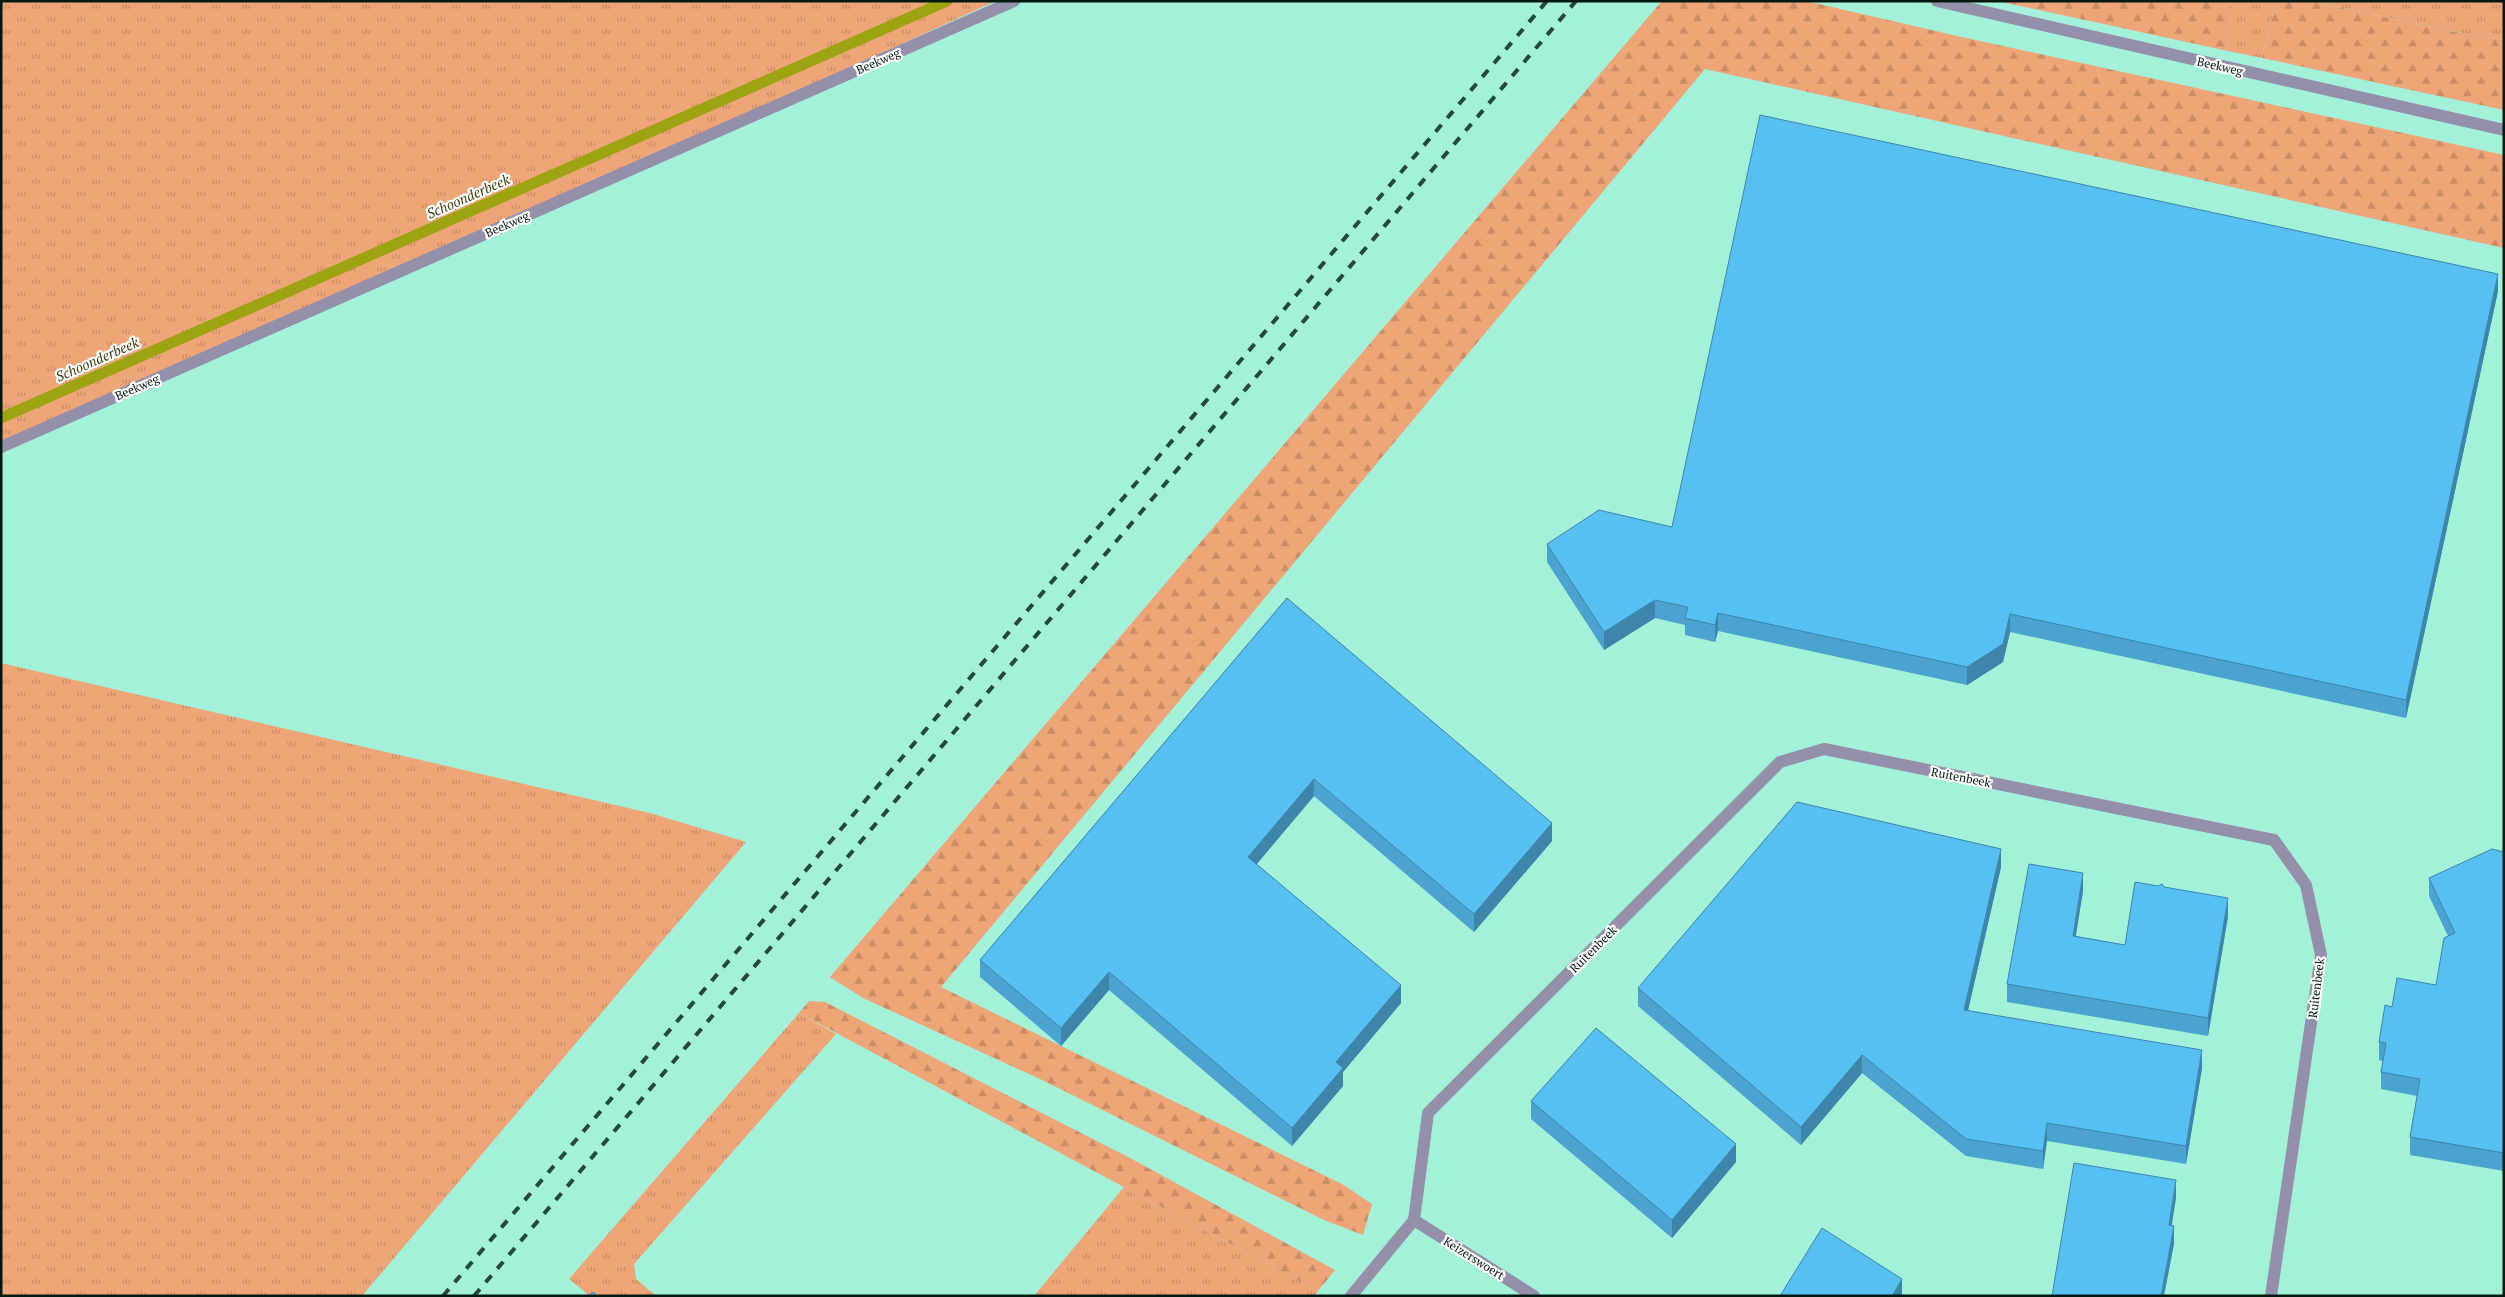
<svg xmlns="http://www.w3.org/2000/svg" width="2505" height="1297" viewBox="0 0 2505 1297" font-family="'PT Serif',serif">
<defs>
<pattern id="grass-tufts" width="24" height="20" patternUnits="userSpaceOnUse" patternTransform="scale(1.25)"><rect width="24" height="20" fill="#eea577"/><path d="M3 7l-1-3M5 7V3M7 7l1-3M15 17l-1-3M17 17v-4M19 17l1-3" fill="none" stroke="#ca8d66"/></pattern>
<pattern id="forest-firs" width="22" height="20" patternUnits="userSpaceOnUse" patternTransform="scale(1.25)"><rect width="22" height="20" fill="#eea577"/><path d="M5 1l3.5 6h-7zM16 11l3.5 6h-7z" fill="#ca8d66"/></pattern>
</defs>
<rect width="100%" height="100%" fill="#a3f1d9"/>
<g fill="url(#grass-tufts)">
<polygon points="1,1 996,1 736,119 1,442"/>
<polygon points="2232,1 2276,1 2262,58 2228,51"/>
<polygon points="2311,1 2504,1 2504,40 2438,29"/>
<polygon points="1,663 650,813 746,842 362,1296 1,1296"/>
<polygon points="799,1013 836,1034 634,1264 636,1279 656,1296 590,1296 569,1279"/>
<polygon points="1124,1187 1318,1291 1314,1296 1034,1296"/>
</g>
<g fill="url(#forest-firs)">
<polygon points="1662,1 1806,1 1966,38 2504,155 2504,248 1705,69 941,987 1342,1184 1372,1204 1363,1235 1324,1220 1040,1079 863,998 830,977"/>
<polygon points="1997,1 2232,1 2228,51"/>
<polygon points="2276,1 2311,1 2438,29 2504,40 2504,110 2262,58"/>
<polygon points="809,1001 825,1002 1130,1158 1335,1270 1318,1291 799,1013"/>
</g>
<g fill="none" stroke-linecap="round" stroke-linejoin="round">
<polyline stroke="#9da411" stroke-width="11" points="1,418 947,1"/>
<g stroke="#9590aa" stroke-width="12">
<polyline points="1937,1 2504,130"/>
<polyline points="1,447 1014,1"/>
<polyline points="1414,1220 1428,1113 1780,762 1824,749 2274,840 2306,885 2321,955 2271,1296"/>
<polyline points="1414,1220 1534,1296"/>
<polyline points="1351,1296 1414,1220"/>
</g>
<g stroke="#23483e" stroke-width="4" stroke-dasharray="9 9" stroke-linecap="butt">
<polyline points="443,1296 1547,1"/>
<polyline points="474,1296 1576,1"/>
</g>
</g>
<g fill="#4ba4d0">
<polygon points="2498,291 2406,718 2010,632 2003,662 1967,685 1718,631 1715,642 1685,635 1685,625 1655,618 1604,650 1547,562 1547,544 1672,527"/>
<polygon points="1287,598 1552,841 1474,932 1314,796 1257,864 1401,1003 1343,1072 1343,1086 1292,1146 1109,990 1061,1046 980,977 980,960"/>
<polygon points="2504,852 2504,1171 2410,1155 2410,1137 2417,1096 2381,1089 2381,1072 2383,1061 2379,1060 2379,1042 2392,1007 2436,985 2448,936 2429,896 2429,878"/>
<polygon points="2001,867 1968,1010 2202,1068 2186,1164 2047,1141 2043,1169 1966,1156 1862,1073 1801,1145 1638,1006 1638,988"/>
<polygon points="2164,887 2228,916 2208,1036 2007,1002 2007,984 2083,891 2075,936 2125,945"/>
<polygon points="1531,1101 1736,1162 1672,1238 1531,1119"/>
</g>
<g fill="#3d86a9">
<polygon points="2498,274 2498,291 2406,718 2406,700"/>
<polygon points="1655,600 1655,618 1604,650 1604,632"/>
<polygon points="1718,613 1718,631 1715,642 1715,625"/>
<polygon points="2010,614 2010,632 2003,662 1967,685 1967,667"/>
<polygon points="1314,779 1314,796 1248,874 1248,857"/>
<polygon points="1552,823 1552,841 1474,932 1474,914"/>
<polygon points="2001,849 2001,867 1964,1028 1964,1010"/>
<polygon points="2083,873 2083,891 2073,954 2073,936"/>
<polygon points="2228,898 2228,916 2208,1036 2208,1018"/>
<polygon points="1109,972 1109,990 1061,1046 1061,1028"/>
<polygon points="1401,985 1401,1003 1343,1072 1343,1086 1292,1146 1292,1128 1336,1062"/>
<polygon points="2202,1050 2202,1068 2186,1164 2186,1146"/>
<polygon points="1862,1055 1862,1073 1801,1145 1801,1127"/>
<polygon points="2047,1123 2047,1141 2043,1169 2043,1151"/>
<polygon points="1736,1144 1736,1162 1672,1238 1672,1220"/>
<polygon points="2176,1180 2176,1198 2169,1243 2169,1225"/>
<polygon points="2174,1226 2174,1244 2164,1296 2161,1296"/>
<polygon points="1902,1279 1902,1296 1892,1296"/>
</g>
<g fill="#57bff2" stroke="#3d86a9">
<polygon points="1760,115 2498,274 2406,700 2010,614 2003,644 1967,667 1718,613 1715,625 1685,618 1688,607 1655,600 1604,632 1547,544 1599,510 1672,527"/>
<polygon points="1287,598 1552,823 1474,914 1314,779 1248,857 1401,985 1336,1062 1343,1068 1292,1128 1109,972 1061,1028 980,960"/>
<polygon points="1797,802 2001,849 1964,1010 2202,1050 2186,1146 2047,1123 2043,1151 1966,1139 1862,1055 1801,1127 1638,988"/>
<polygon points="2492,849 2504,852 2504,1153 2410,1137 2420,1079 2381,1072 2386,1043 2379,1042 2385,1005 2392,1007 2397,978 2436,985 2444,938 2455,933 2429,878"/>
<polygon points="2029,864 2083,873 2073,936 2125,945 2135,882 2158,886 2162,884 2164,887 2228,898 2208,1018 2007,984"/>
<polygon points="1596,1028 1736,1144 1672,1220 1531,1101"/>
<polygon points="2074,1163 2176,1180 2169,1225 2174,1226 2161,1296 2052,1296"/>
<polygon points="1822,1228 1902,1279 1892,1296 1780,1296"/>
<polygon points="593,1292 597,1296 589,1296"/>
</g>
<g text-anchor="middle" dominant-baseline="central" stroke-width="4.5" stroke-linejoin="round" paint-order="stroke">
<g font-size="12" fill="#001a13" stroke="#fff">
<text transform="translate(878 61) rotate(-24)">Beekweg</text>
<text transform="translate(2220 66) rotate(13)">Beekweg</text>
<text transform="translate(507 224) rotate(-24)">Beekweg</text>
<text transform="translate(137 387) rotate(-24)">Beekweg</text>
<text transform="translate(1961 777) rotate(11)">Ruitenbeek</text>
<text transform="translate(1593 949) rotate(-45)">Ruitenbeek</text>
<text transform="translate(2316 988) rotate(-83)">Ruitenbeek</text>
<text transform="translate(1474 1258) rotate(32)">Keizerswoert</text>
</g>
<g font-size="14" font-style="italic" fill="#3d400b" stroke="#fff">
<text transform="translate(468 196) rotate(-24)">Schoonderbeek</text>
<text transform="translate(97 359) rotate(-24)">Schoonderbeek</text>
</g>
</g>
<rect width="2505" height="1297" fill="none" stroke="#001a13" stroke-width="5"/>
</svg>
